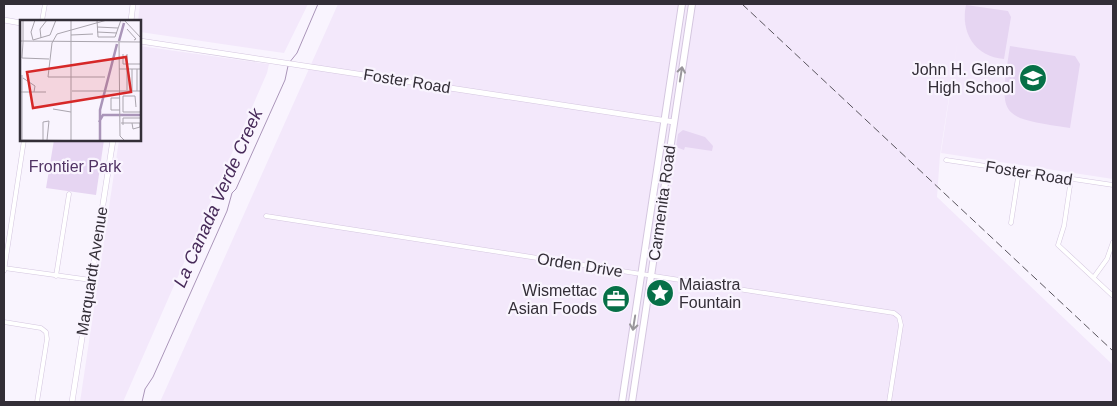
<svg xmlns="http://www.w3.org/2000/svg" width="1117" height="406" viewBox="0 0 1117 406" font-family="Helvetica,sans-serif">
<rect width="100%" height="100%" fill="#f9f4fe"/>
<g fill="#f3e8fb">
<polygon points="140,4 308,4 284,53 140,32 140,21 138,21"/>
<polygon points="338,4 1113,4 1113,179 941,153 958,39 940,155 937,197 1113,365 1113,402 160,402"/>
<polygon points="140,46 269,64 267,73 123,402 80,402 119,140 140,140"/>
</g>
<g fill="#e6d5f2">
<path d="M966,5L1008,11L1011,17L1004,59C975,57 960,32 966,5Z"/>
<path d="M1010,46L1075,56L1080,64L1070,128C998,117 999,118 1010,46Z"/>
<polygon points="683,130 705,137 713,146 712,151 685,147 684,150 676,147 678,134"/>
<polygon points="54,140 104,140 96,195 46,188"/>
</g>
<g fill="none" stroke-linecap="round" stroke-linejoin="round">
<g stroke="#aa95b9" stroke-width="1">
<polyline points="289,63 297,53 318,4"/>
<polyline points="142,402 145,389 153,377 227,211 232,193 236,189 285,80 288,66"/>
</g>
<g stroke="#d4c6df" stroke-width="5">
<g id="minor">
<polyline points="42,21 45,4"/>
<polyline points="946,160 1113,185"/>
<polyline points="1071,179 1064,226 1058,245 1113,296"/>
<polyline points="266,216 894,313 899,317 901,325 889,402"/>
<polyline points="1011,223 1019,171"/>
<polyline points="4,268 91,280"/>
<polyline points="4,271 24,140"/>
<polyline points="56,276 69,194"/>
<polyline points="1094,277 1107,259 1113,242"/>
<polyline points="4,322 41,328 46,332 47,339 37,402"/>
</g>
</g>
<g stroke="#d4c6df" stroke-width="6">
<g id="tertiary">
<polyline points="4,20 21,23"/>
<polyline points="131,21 133,4"/>
<polyline points="140,41 674,122"/>
<polyline points="72,402 113,140"/>
</g>
</g>
<g stroke="#d4c6df" stroke-width="8">
<g id="primary">
<polyline points="622,402 682,4"/>
<polyline points="632,402 692,4"/>
</g>
</g>
<use href="#minor" stroke="#fff" stroke-width="4"/>
<use href="#tertiary" stroke="#fff" stroke-width="5"/>
<use href="#primary" stroke="#fff" stroke-width="6"/>
<polyline stroke="#59545d" stroke-width="1" stroke-dasharray="8 4" stroke-linecap="butt" points="742,4 1113,351"/>
</g>
<defs><path id="oneway-shaft" d="M-6 0H5M1.5-3L5.5 0L1.5 3" fill="none" stroke-width="1.6" stroke-linecap="round" stroke-linejoin="round" transform="scale(1.25)"/></defs>
<g stroke="#99969b">
<use href="#oneway-shaft" transform="translate(681 74) rotate(-81)"/>
<use href="#oneway-shaft" transform="translate(634 323) rotate(99)"/>
</g>
<defs>
<g id="school-disc" transform="scale(1.4375)"><circle r="9.5" fill="#067047" stroke="#f9f4fe"/><path d="M0-5L7-2L0 1L-7-2ZM-4 1L0 2.5L4 1V4Q0 6-4 4Z" fill="#fff"/></g>
<g id="sight-disc" transform="scale(1.4375)"><circle r="9.5" fill="#067047" stroke="#f9f4fe"/><path d="M0-6L1.8-2.2L6-1.7L2.9 1.2L3.7 5.4L0 3.3L-3.7 5.4L-2.9 1.2L-6-1.7L-1.8-2.2Z" fill="#fff"/></g>
<g id="office-disc" transform="scale(1.4375)"><circle r="9.5" fill="#067047" stroke="#f9f4fe"/><path d="M-6-3h4V-5.5h4V-3h4V5H-6ZM-1-4.5V-3h2v-1.5ZM-6 0V1H6V0Z" fill="#fff"/></g>
</defs>
<g fill-rule="evenodd">
<use href="#school-disc" x="1033" y="78"/>
<use href="#sight-disc" x="660" y="293"/>
<use href="#office-disc" x="616" y="299"/>
</g>
<g text-anchor="middle" dominant-baseline="central" stroke-width="4.5" stroke-linejoin="round" paint-order="stroke">
<g font-size="16" fill="#332e37" stroke="#f9f4fe" text-anchor="end">
<text x="1014" y="69">John H. Glenn<tspan x="1014" dy="18">High School</tspan></text>
<text x="679" y="284" text-anchor="start">Maiastra<tspan x="679" dy="18">Fountain</tspan></text>
<text x="597" y="290">Wismettac<tspan x="597" dy="18">Asian Foods</tspan></text>
</g>
<g font-size="16" fill="#332e37" stroke="#f9f4fe">
<text transform="translate(407 81) rotate(9)">Foster Road</text>
<text transform="translate(1029 173) rotate(9)">Foster Road</text>
<text transform="translate(662 203) rotate(-82)">Carmenita Road</text>
<text transform="translate(580 265) rotate(9)">Orden Drive</text>
<text transform="translate(92 271) rotate(-81)">Marquardt Avenue</text>
</g>
<g font-size="16" fill="#513364" stroke="#f9f4fe">
<text x="75" y="166">Frontier Park</text>
</g>
<g font-size="18" font-style="italic" fill="#472a59" stroke="#f9f4fe">
<text transform="translate(218 198) rotate(-66)">La Canada Verde Creek</text>
</g>
</g>
<g transform="translate(20 20)">
<rect width="121" height="121" fill="#f9f4fe"/>
<path fill="none" stroke="#aa95b9" stroke-width="2.5" d="M99,21L104,3M79,102L83,95H122M80,120V90L97,24"/>
<path fill="none" stroke="#aaa5ae" stroke-width="1" d="M15,0L11,12L13,20L30,15L36,0M51,0V121M77,0L78,17H95L101,0M104,0L122,19M77,7L98,8M107,9L116,19L114,20M77,12L97,13M51,15L73,14M21,18L20,9L27,0M0,21L122,22M3,22L2,38L29,39M3,22V0M99,22L100,116L105,121M32,23L28,57H85M32,23L37,14L87,0M103,34V44H121M107,34V70M99,49H122M112,49V71M117,49V71M2,55V121M3,58L15,66L14,72M52,71H122M0,72H26M100,78H91V90H100M116,87L115,76H103V92H122M33,89L51,92M101,103H122M112,103L113,109L120,107V103M103,105V98H122M0,120L89,121M23,121V102L29,101L27,120"/>
<path fill="#d62828" fill-opacity="0.15" stroke="#d62828" stroke-width="2.5" d="M106,37L111,72L13,88L7,52Z"/>
<rect width="121" height="121" fill="none" stroke="#332e37" stroke-width="2.5"/>
</g>
<rect width="1117" height="406" fill="none" stroke="#332e37" stroke-width="10"/>
</svg>
